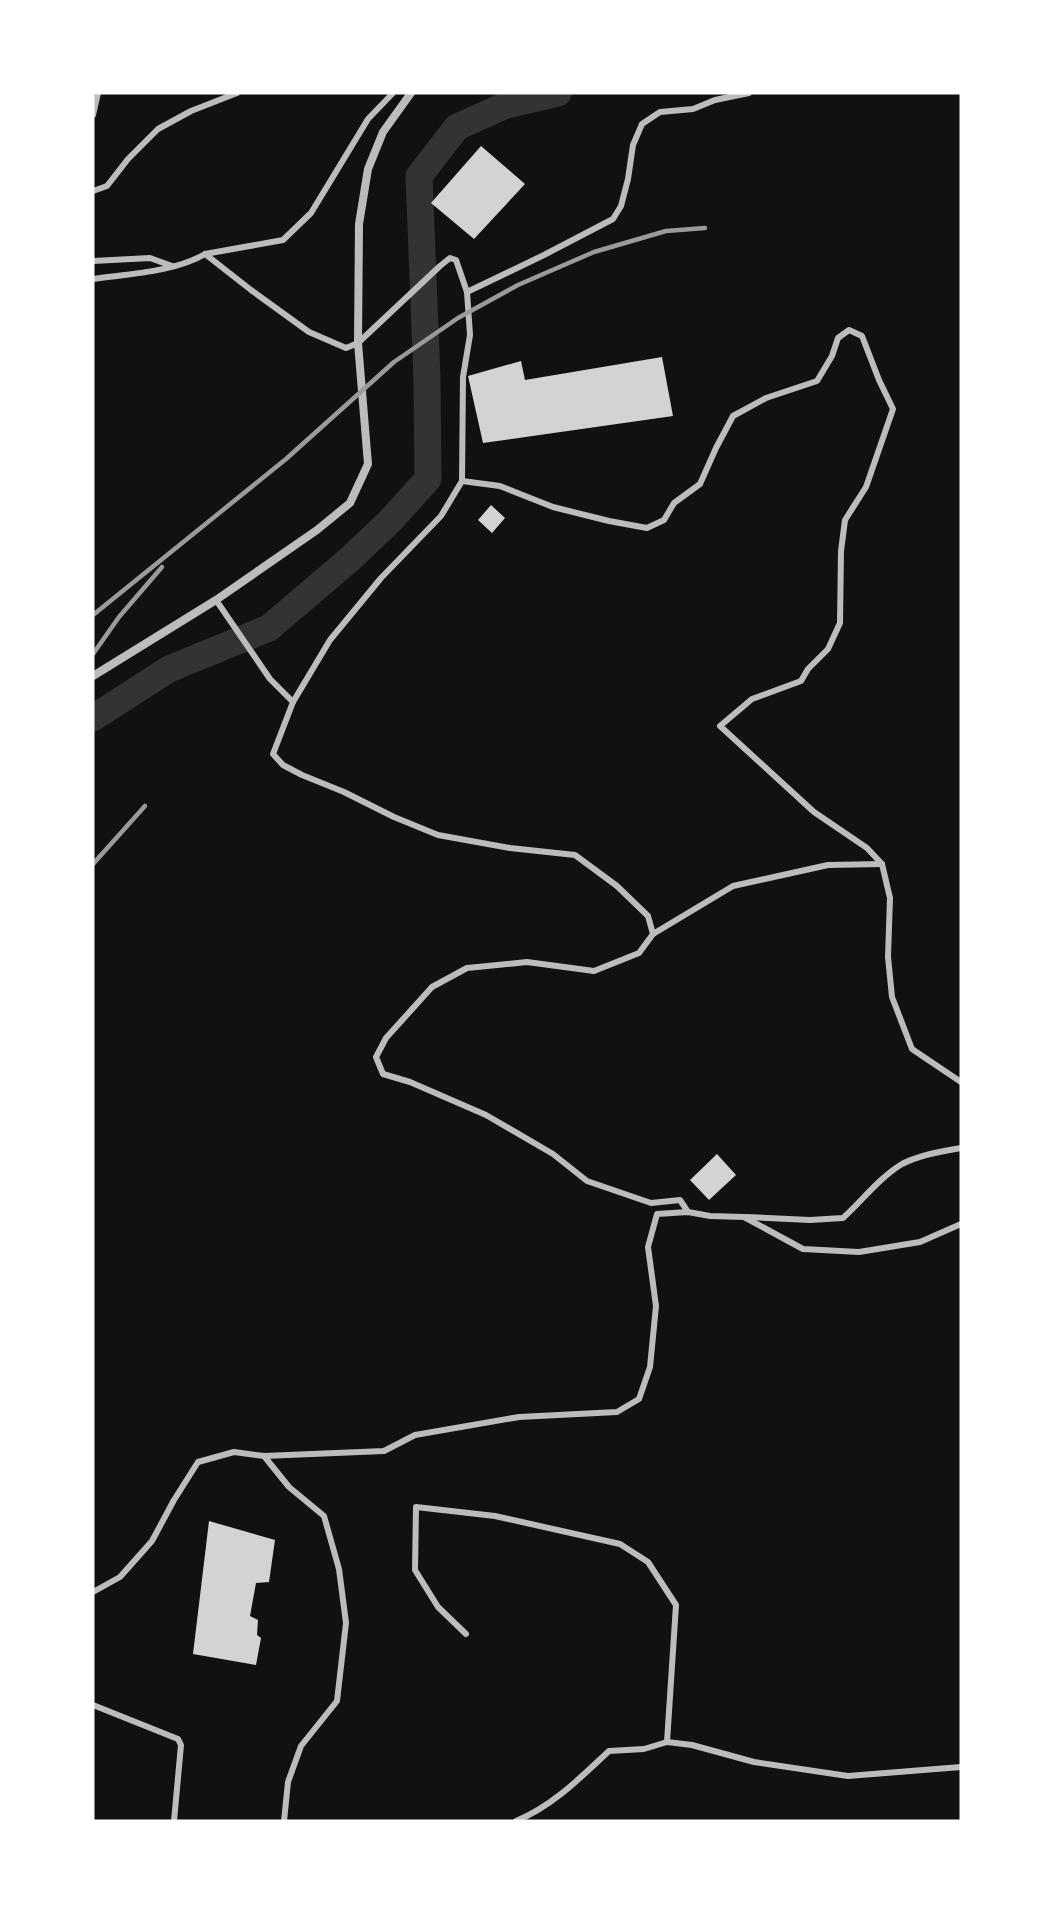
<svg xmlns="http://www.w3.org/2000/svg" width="1054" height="1914" viewBox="0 0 1054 1914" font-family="'Crimson Pro',serif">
<rect width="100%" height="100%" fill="#111"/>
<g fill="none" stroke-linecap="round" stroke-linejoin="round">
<polyline stroke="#333" stroke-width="27" points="93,718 169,669 269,628 350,559 390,521 428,479 427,379 419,176 457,127 506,105 558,93"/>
</g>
<g fill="#d3d3d3">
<polygon points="481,146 525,184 474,239 431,203"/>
<polygon points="662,357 673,416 483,443 468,376 521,361 525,380"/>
<polygon points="491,505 505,518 492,533 478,520"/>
<polygon points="717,1154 736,1175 709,1200 690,1180"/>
<polygon points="209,1521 275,1540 269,1582 256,1583 250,1616 258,1620 257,1635 261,1638 256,1665 193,1654"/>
</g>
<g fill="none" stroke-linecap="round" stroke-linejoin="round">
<g stroke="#bcbcbc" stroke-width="6">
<polyline points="93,115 98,93"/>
<polyline points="93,191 107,186 128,159 158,129 191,111 237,93"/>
<polyline points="205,254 251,290 309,332 346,348 358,343 440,266 450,258 456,260 467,292 470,335 463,377 462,481 441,516 381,578 330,640 293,702 270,679 216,600"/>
<polyline points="93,261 150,258 172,266"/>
<path d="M93,279C128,274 175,272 205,254L283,240L311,213L368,119L393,93"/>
<polyline points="467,292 544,255 613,219 621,206 628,179 633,145 642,124 660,112 693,109 715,100 749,93"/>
<polyline points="462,481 500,486 553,507 609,521 647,528 664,520 674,503 700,484 716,448 733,416 766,398 817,381 832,356 838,338 849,330 862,336 879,380 893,409 866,487 845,520 841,551 840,623 828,649 808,669 801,681 752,699 720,726 814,812 867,848 882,864 890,898 888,957 892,997 912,1049 961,1082"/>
<polyline points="293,702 273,754 283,765 302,775 344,792 394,817 438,835 510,848 575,855 617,886 648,916 653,934 639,953 594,971 527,962 467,968 432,987 386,1038 376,1057 383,1074 410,1082 486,1115 553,1154 587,1181 651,1203 680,1200 688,1212"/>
<polyline points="653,934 733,886 828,865 882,864"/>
<path d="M747,1217L810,1220L843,1218C862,1201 879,1178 902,1164C919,1155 942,1151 961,1148"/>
<polyline points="264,1456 289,1487 324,1516 339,1569 346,1623 337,1701 301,1746 288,1782 284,1821"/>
<polyline points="93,1592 120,1577 152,1541 174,1500 198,1462 234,1452 264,1456 384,1451 415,1435 519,1417 617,1412 639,1399 650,1367 656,1306 648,1247 657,1214 688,1212 710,1216 744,1217 803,1249 859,1252 920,1242 961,1224"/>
<polyline points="466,1634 438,1607 415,1570 416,1507 495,1516 620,1544 648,1562 676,1605 667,1742"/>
<polyline points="93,1705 178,1739 181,1745 174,1821"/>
<path d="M516,1821C553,1806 581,1777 609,1751L644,1749L667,1742L692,1745L754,1762L848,1776L961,1767"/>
</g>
<polyline stroke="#bcbcbc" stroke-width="8" points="93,676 216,600 317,530 350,503 368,464 358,343 359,224 368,169 383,132 411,93"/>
<g stroke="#9a9a9a" stroke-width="4.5">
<polyline points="93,615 286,459 394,362 458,318 518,285 594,252 666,231 705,228"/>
<polyline points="93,654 119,617 162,567"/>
<polyline points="93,864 145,806"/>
</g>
</g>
<rect width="1054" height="1914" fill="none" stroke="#ffffff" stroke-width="189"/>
</svg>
